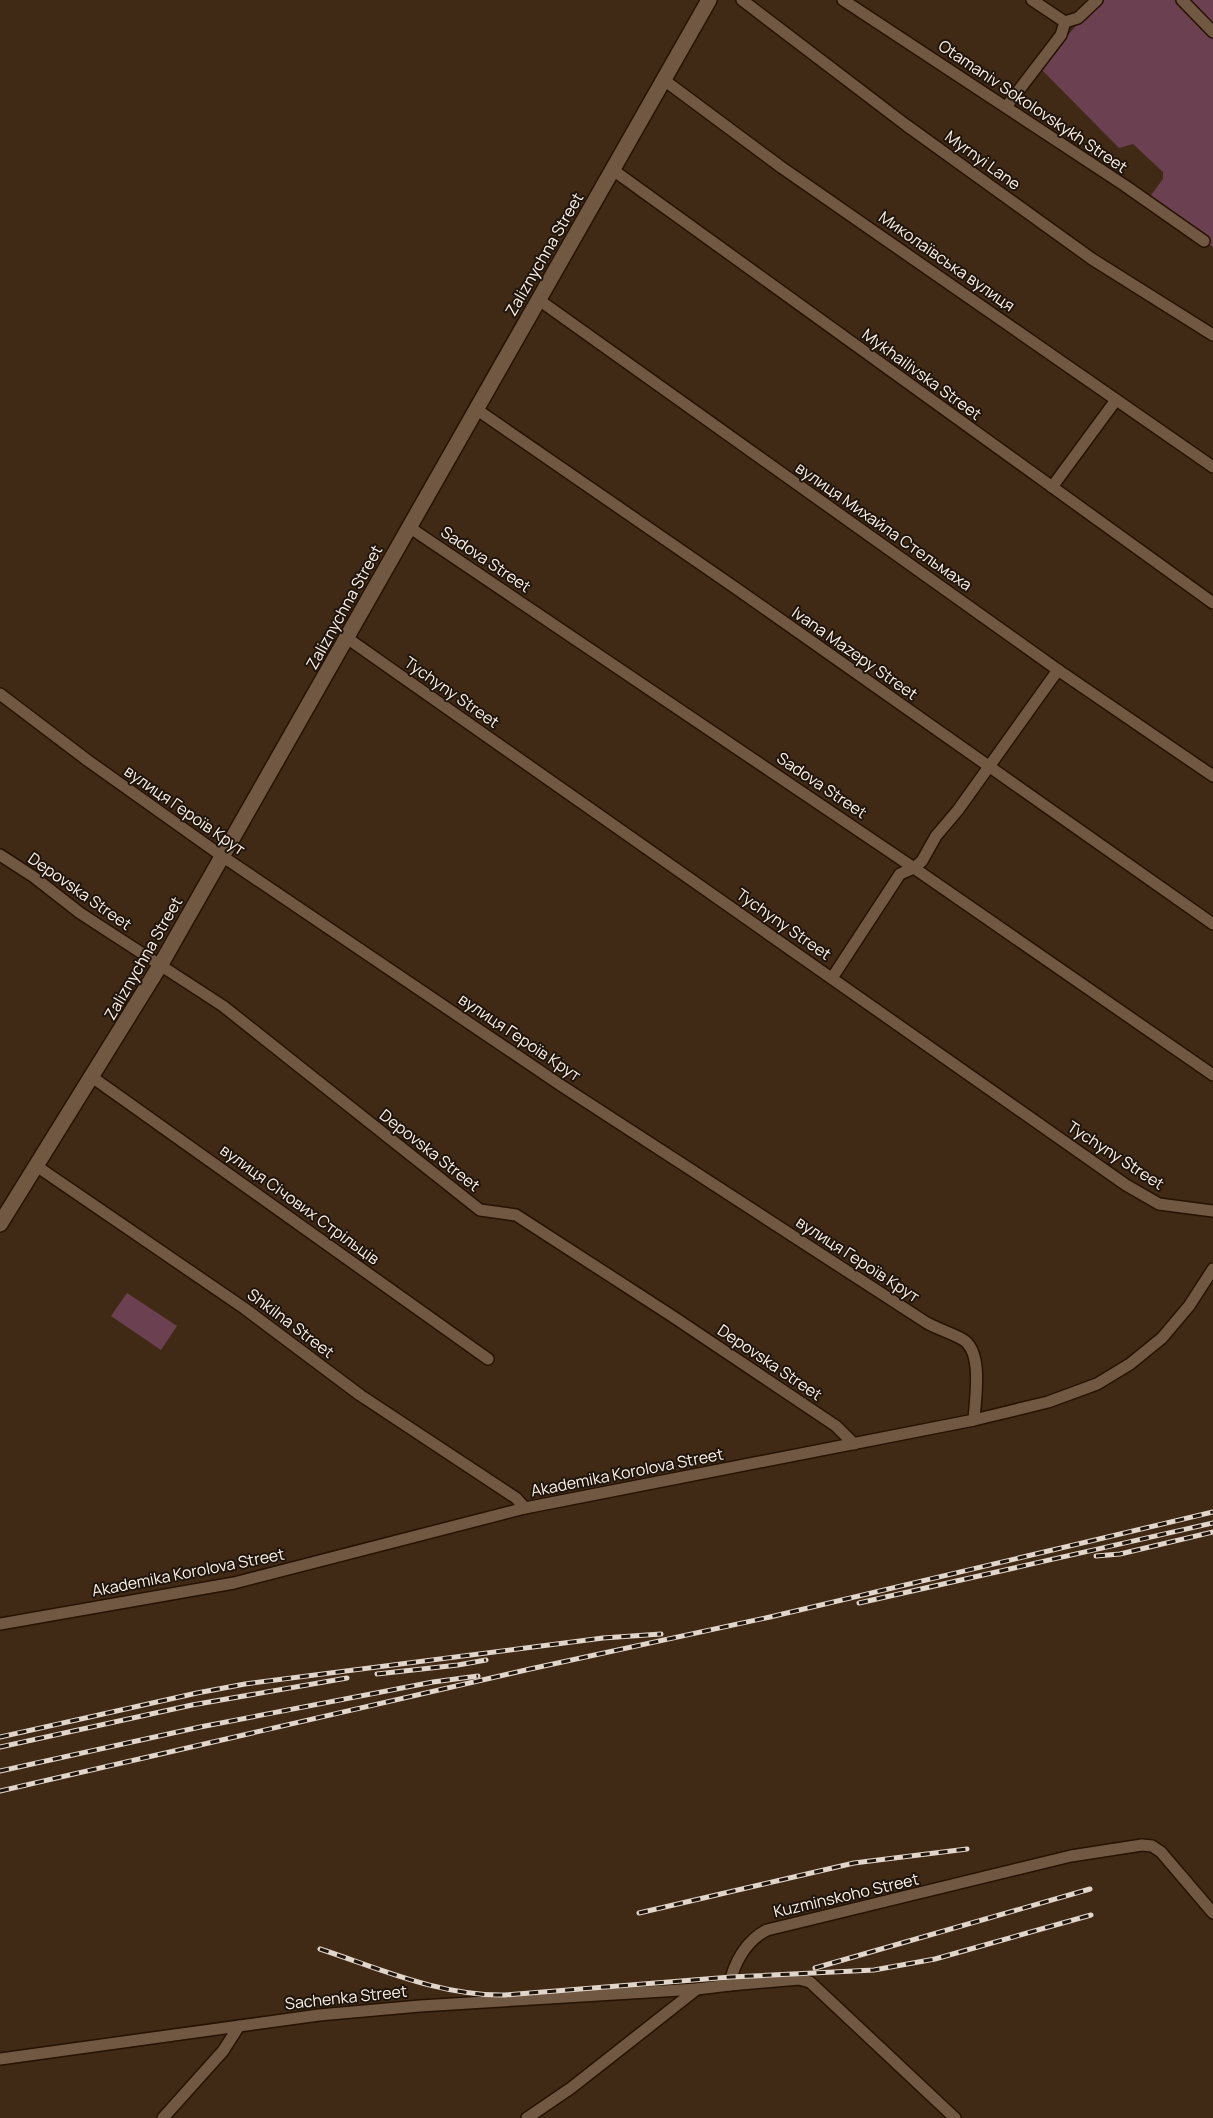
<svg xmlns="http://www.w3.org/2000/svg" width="1213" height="2118" viewBox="0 0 1213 2118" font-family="Manrope,sans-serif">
<rect width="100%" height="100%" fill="#402a16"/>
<g fill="#6b4152">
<polygon points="1098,0 1213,0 1213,247 1149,198 1163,179 1163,172 1133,144 1119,148 1040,68"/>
<polygon points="127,1293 177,1326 161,1350 111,1316"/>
</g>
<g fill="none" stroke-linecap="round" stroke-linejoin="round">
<g stroke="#261201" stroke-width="14">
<g id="street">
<polyline points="742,0 906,125 1092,259 1213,335"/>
<polyline points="843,0 1124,185 1204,241"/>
<polyline points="1032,0 1065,22 1078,18 1097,0"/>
<polyline points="1182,0 1213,32"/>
<polyline points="664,80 781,167 1213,467"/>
<polyline points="1006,107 1061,35 1065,22"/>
<polyline points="613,170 1213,603"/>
<polyline points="539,300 1058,670 1213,776"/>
<polyline points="476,409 737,589 1213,924"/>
<polyline points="1052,487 1116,400"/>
<polyline points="409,527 914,868 1213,1075"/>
<polyline points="347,638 1126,1185 1159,1204 1213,1211"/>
<path d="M0,694L87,760L222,856L562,1086L927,1323C938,1329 951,1333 962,1339C984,1351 975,1399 974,1420"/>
<polyline points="0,855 34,877 80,913 223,1006 480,1210 516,1215 672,1316 836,1426 854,1444"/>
<polyline points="832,978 900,874 914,868 922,861 936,836 958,810 1058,670"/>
<polyline points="92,1077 488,1359"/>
<polyline points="35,1165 244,1308 360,1395 516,1498 525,1508"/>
<polyline points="0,1624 234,1583 525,1508 974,1420 1048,1402 1097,1384 1130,1364 1162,1338 1189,1306 1213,1269"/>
<polyline points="730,1985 799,1979 810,1982 955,2118"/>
<polyline points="0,2059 319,2015 420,2006 697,1989"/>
<polyline points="163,2118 223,2051 239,2026"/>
<path d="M527,2118L571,2088L697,1989L730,1985C733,1963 747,1940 767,1930L1071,1856L1142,1845L1152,1846L1161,1852L1213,1913"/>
</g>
</g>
<g stroke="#261201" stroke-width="18">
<polyline id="secondary" points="0,1224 161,964 709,0"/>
</g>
<use href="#street" stroke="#715843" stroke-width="11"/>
<use href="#secondary" stroke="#715843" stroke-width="15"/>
<g stroke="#e2d5ca" stroke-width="5">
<g id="rail">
<polyline points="1096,1556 1120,1554 1213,1532"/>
<polyline points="859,1603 1213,1523"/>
<polyline points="377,1674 458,1665 486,1660"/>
<polyline points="0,1737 197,1693 245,1684 603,1638 661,1634"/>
<polyline points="0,1747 192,1705 347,1678"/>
<polyline points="0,1771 200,1727 433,1682 478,1676"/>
<polyline points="0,1791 530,1669 770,1617 1213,1512"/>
<polyline points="639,1913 854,1863 967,1849"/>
<path d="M320,1949C381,1969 440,1996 505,1995L731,1977L874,1970L935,1959L1091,1915"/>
<polyline points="815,1968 1090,1889"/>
</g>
</g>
<use href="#rail" stroke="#1f150d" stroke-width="3" stroke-dasharray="9" stroke-linecap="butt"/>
</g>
<g text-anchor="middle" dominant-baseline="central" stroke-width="4" stroke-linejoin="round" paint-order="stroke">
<g font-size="16" fill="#fef2e8" stroke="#1f150d">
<text transform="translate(1033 106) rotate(34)">Otamaniv Sokolovskykh Street</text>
<text transform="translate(983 160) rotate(36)">Myrnyi Lane</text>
<text transform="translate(544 254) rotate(-60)">Zaliznychna Street</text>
<text transform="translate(947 261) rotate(35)">Миколаївська вулиця</text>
<text transform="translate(922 374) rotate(36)">Mykhailivska Street</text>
<text transform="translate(884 526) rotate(35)">вулиця Михайла Стельмаха</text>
<text transform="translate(486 559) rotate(34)">Sadova Street</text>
<text transform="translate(344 607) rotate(-61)">Zaliznychna Street</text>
<text transform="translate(855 653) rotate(35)">Ivana Mazepy Street</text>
<text transform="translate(452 692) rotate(35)">Tychyny Street</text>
<text transform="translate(822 785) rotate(34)">Sadova Street</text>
<text transform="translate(185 810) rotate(35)">вулиця Героїв Крут</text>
<text transform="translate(80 891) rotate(35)">Depovska Street</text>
<text transform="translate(784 924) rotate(35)">Tychyny Street</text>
<text transform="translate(143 958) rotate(-60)">Zaliznychna Street</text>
<text transform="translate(520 1037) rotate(34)">вулиця Героїв Крут</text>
<text transform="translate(430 1150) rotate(38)">Depovska Street</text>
<text transform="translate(1116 1155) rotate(33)">Tychyny Street</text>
<text transform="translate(300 1204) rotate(36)">вулиця Січових Стрільців</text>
<text transform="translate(858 1259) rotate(33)">вулиця Героїв Крут</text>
<text transform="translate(291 1323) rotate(37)">Shkilna Street</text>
<text transform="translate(770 1362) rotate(34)">Depovska Street</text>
<text transform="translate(627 1472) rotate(-11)">Akademika Korolova Street</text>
<text transform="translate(188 1572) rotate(-11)">Akademika Korolova Street</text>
<text transform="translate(846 1895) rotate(-13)">Kuzminskoho Street</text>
<text transform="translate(346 1997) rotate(-6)">Sachenka Street</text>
</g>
</g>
</svg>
